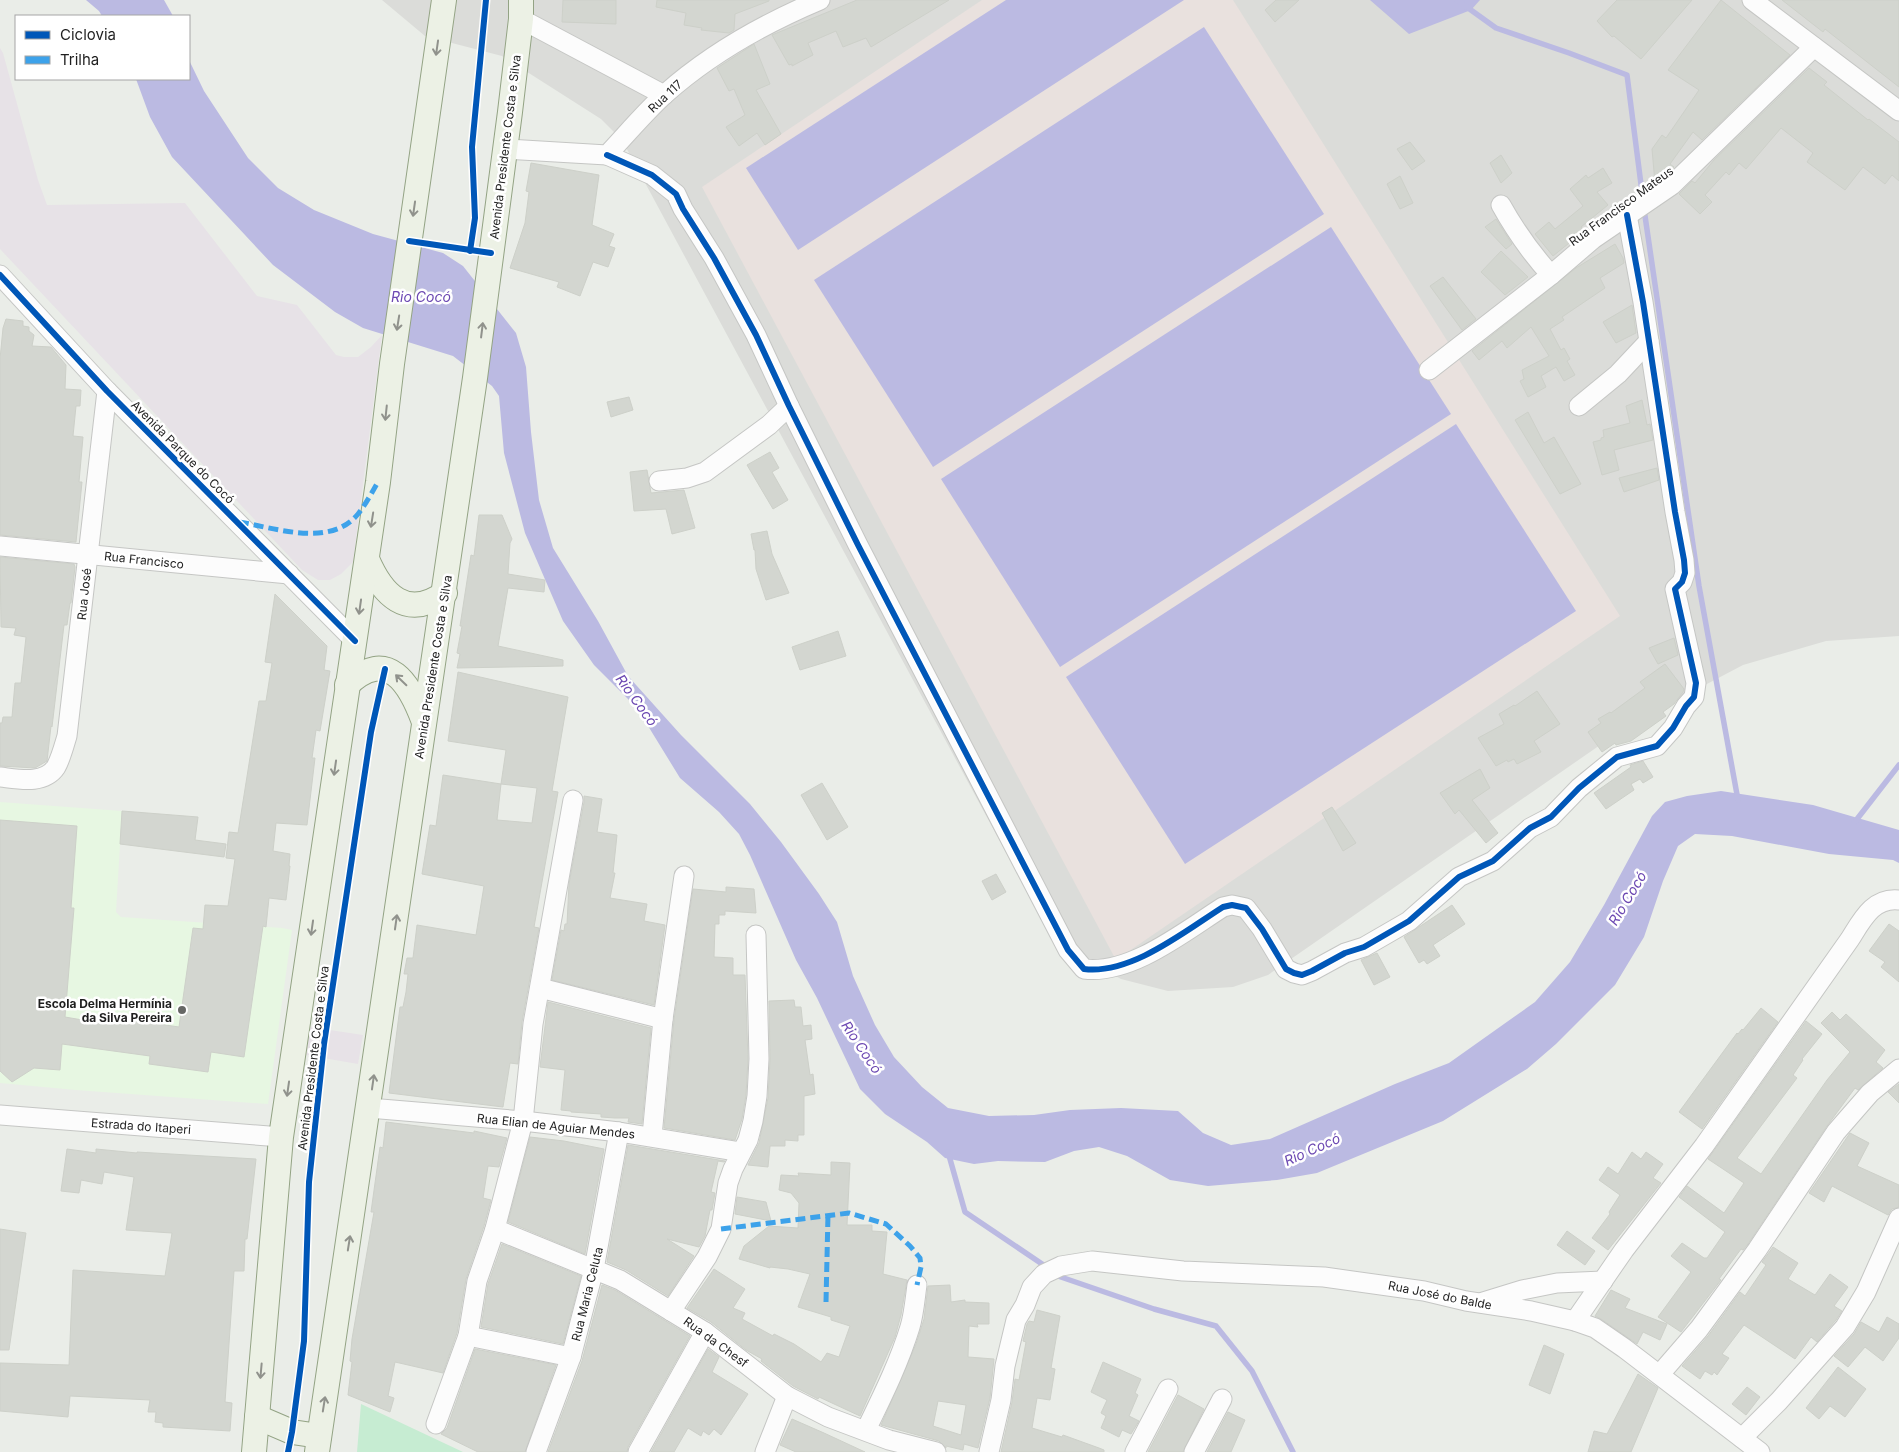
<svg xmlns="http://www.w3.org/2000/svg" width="1899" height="1452" viewBox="0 0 1899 1452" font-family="Inter,sans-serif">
<rect width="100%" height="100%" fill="#eaede8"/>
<polygon fill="#dbdcd9" points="382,0 1899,0 1899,636 1826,641 1743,665 1629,725 1268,975 1233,987 1168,991 1121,979 1081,957 1038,912 622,140 601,119 502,56 425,36"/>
<polygon fill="#e9e1de" points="982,0 1233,0 1620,616 1116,960 702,187"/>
<polygon fill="#e7f7e2" points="0,802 122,811 116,912 121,917 282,928 292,930 268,1104 76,1090 0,1083"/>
<polygon fill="#c6ecd2" points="361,1404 463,1452 357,1452"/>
<g fill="#e7e2e7">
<polygon points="0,48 3,53 38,180 47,205 185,203 257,296 297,305 336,355 344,357 358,357 371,347 382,335 353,562 341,574 330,580 318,580 302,570 0,249"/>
<polygon points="310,1027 363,1035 358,1064 306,1055"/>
</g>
<g fill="#bbbae2">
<polygon points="86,0 164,0 173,16 102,16 99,11"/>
<polygon points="1006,0 1184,0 798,250 746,168"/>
<polygon points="1370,0 1480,0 1471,10 1409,34"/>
<polygon points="1204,27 1324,214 933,467 814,280"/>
<polygon points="189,60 204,91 248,158 278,188 314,210 373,234 443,253 463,266 516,333 526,367 531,432 539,500 553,548 598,621 628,676 681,735 750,804 781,842 819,894 837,922 853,976 875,1025 894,1057 922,1087 948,1108 989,1116 1034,1115 1070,1110 1121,1108 1178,1111 1203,1133 1231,1145 1270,1139 1395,1084 1449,1063 1535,1002 1570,962 1604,905 1652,816 1665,802 1687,796 1721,791 1813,805 1899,830 1899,863 1893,860 1829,854 1732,836 1695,834 1678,846 1663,881 1644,937 1615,985 1556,1044 1527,1069 1443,1121 1317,1173 1277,1180 1208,1186 1170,1180 1127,1156 1099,1147 1074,1151 1045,1162 998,1161 974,1164 945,1158 927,1142 885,1114 860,1089 817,998 796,960 750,855 739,834 719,812 680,778 637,708 594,665 563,621 525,533 504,453 499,396 492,386 453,356 379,333 363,328 335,312 273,265 172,157 150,117 136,79 189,79"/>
<polygon points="1331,227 1451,414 1060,667 941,479"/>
<polygon points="1456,424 1576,611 1185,864 1066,677"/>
</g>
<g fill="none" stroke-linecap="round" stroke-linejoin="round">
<g stroke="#bbbae2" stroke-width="5.5">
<polyline points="1457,0 1496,28 1569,53 1627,75 1643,200"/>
<polyline points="1644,209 1699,586 1738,800"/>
<polyline points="1854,823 1899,765"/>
<polyline points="948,1152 965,1212 1048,1268"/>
<polyline points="1058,1276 1154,1309 1216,1326 1252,1371 1293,1452"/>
</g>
</g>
<g fill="#d3d6d0" stroke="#cdd0c9" fill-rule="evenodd">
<polygon points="563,0 616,0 616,24 562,22"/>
<polygon points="657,0 769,0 769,1 735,14 734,30 729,33 701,30 702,28 684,25 686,13 656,7"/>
<polygon points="857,0 949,0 871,47 866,38 843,47 836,31 808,43 813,55 792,66 792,64 789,65 772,35"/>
<polygon points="1276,0 1299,0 1275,22 1265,10"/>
<polygon points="1617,0 1692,0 1641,59 1614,36 1612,37 1597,21"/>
<polygon points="1721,0 1790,55 1702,140 1693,132 1670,164 1674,167 1655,183 1652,149 1662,135 1666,138 1699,90 1668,70"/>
<polygon points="1782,0 1899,0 1899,87 1825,29 1823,32"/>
<polygon points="754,44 770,84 756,90 781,134 765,145 757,133 739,146 726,127 745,115 734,89 729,91 717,68"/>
<polygon points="1809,68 1827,82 1824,85 1868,120 1869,119 1899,142 1899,181 1892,175 1885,184 1863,167 1845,190 1807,162 1813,153 1781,128 1746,169 1739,163 1729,175 1726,172 1705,195 1712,202 1700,214 1679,194 1692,181 1695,183 1714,160"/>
<polygon points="1410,142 1425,161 1412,170 1397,149"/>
<polygon points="1501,155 1512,173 1501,183 1490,163"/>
<polygon points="531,163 599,175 592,225 614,234 609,246 615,248 608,267 593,262 580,296 557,287 559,282 510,268 525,223 529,192 526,191"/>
<polygon points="1603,168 1612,183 1597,192 1608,205 1581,227 1584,231 1553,256 1535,234 1549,222 1555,229 1583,206 1570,189 1586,175 1588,178"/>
<polygon points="1400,176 1413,203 1400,209 1387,184"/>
<polygon points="1496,219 1512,244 1506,249 1485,227"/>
<polygon points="1615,244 1623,258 1624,263 1600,278 1605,288 1562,317 1564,320 1550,329 1561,350 1564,348 1570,359 1567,361 1575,375 1564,381 1556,367 1541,376 1546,387 1528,397 1520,381 1524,379 1522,370 1549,356 1531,327 1507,348 1502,341 1479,360 1472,351 1576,268"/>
<polygon points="1501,251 1528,277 1505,295 1481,272"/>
<polygon points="1443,277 1476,319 1462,330 1430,286"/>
<polygon points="1632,305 1636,333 1616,343 1603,322"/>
<polygon points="6,319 23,321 23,326 29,327 29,331 34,335 32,346 51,347 66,365 65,389 81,390 80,406 76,406 73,436 83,437 79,482 82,482 76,542 0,535 0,359 3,328"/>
<polygon points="629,397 633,410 611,417 607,402"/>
<polygon points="1642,400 1647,425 1650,424 1653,440 1614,450 1619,470 1602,475 1593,442 1601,440 1601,438 1604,437 1603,430 1630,423 1626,406"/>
<polygon points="1528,412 1544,443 1554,437 1581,484 1560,494 1515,420"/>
<polygon points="770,452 779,468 772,472 788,500 773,509 747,465"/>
<polygon points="1657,468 1659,480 1624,492 1619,478"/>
<polygon points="647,470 651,493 684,490 695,528 672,534 666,509 634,511 630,472"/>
<polygon points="479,515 502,515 512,539 510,543 508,574 545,580 544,592 508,588 498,646 563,660 563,666 457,668 460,654 457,653 462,626 460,626 471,555 474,556"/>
<polygon points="767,531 772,554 789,593 766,600 756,569 755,550 754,550 751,534"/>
<polygon points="0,557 74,564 75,567 71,603 70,603 67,625 64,625 52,727 51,726 47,761 35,768 0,766 0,723 2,723 3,717 12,717 15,683 21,683 26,637 14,635 16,628 1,627"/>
<polygon points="275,594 327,646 324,670 330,671 320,731 316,730 312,758 315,758 307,825 276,823 273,851 290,854 289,866 290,866 286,900 269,898 266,927 263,926 244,1057 211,1052 208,1072 149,1064 150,1056 62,1044 60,1070 34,1068 12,1082 0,1071 0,820 77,826 71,908 74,908 65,1017 94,1022 96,1015 179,1027 193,928 203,929 205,905 228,906 235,859 226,858 229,832 238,833 259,701 266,701 272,663 265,662"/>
<polygon points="838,631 846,656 800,670 792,647"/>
<polygon points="1674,638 1678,655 1658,664 1649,648"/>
<polygon points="1665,664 1684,689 1683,692 1674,704 1663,712 1666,716 1631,741 1616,745 1615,743 1602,752 1588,732 1601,723 1598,719 1610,712 1611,713 1645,688 1640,682"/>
<path d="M458,672L568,697L552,791L558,792L534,927L539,928L522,1022L518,1064L510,1063L503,1107L389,1093L400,1007H403L406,992L408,974H404L407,958H413L417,925L476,935L484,886L422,874L430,825L436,826L443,775L501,784L506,750L448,741ZM501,784L537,788L532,823L497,820Z"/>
<polygon points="1537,691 1560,724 1534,741 1541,752 1517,764 1514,759 1508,762 1507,760 1496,766 1478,738 1504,724 1499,714 1514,705 1515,706"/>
<polygon points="1643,761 1653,777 1643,783 1640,779 1631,784 1634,790 1606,809 1594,793 1631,767 1630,765"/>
<polygon points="1480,769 1490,788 1472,800 1498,833 1486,843 1459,810 1455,814 1440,793"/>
<polygon points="822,783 848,827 827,840 801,795"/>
<polygon points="584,796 602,799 597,832 617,835 613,873 615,873 610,898 647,904 644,921 665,925 654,1005 552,980 561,930 564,931 565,924 567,924 569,884 584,802"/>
<polygon points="1332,807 1356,843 1343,851 1322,813"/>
<polygon points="122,811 198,817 195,840 226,844 224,857 120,844"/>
<polygon points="996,874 1006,892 992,900 982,881"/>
<polygon points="726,887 754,889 756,913 725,911 725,915 719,915 719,924 715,924 714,957 733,958 733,975 745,975 748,1059 746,1095 742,1119 735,1140 664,1128 674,1020 693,889 726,892"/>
<polygon points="1452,905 1465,924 1433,945 1440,956 1427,964 1424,960 1419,963 1404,937"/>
<polygon points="1889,924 1899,931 1899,982 1881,967 1885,962 1869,951"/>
<polygon points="1377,953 1390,977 1374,985 1361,960"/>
<polygon points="794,1000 795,1007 801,1007 803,1026 811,1025 812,1039 805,1040 810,1075 813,1074 815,1094 804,1096 804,1135 798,1135 798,1141 785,1140 785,1146 770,1146 768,1167 748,1165 759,1143 768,1098 770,1059 769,1001"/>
<polygon points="548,1002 651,1028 642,1124 628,1122 629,1118 615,1118 601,1117 601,1114 571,1112 571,1111 561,1110 565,1070 540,1067"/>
<polygon points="1761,1008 1778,1022 1702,1129 1679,1112 1737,1033 1738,1034 1742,1029 1743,1030"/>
<polygon points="1832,1012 1840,1020 1846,1014 1885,1050 1876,1062 1883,1068 1858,1090 1855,1088 1827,1126 1748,1244 1743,1250 1741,1249 1719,1279 1721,1280 1681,1332 1658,1317 1691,1272 1671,1256 1682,1243 1704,1258 1707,1258 1725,1232 1679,1197 1687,1186 1724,1213 1744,1183 1708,1159 1806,1021 1822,1034 1802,1059 1803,1060 1793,1075 1797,1078 1737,1158 1761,1174 1827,1080 1850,1052 1821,1023"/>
<polygon points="1899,1084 1899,1103 1888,1092"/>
<polygon points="386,1122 474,1133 474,1131 507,1138 499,1167 488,1166 483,1198 491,1200 484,1226 466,1279 457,1333 443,1373 395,1362 388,1396 394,1398 390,1412 348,1395 352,1362 350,1361 352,1339 374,1212 371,1212 380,1147 383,1148"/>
<polygon points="1850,1133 1869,1143 1857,1166 1899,1185 1899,1207 1892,1209 1888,1215 1832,1186 1824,1202 1809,1193"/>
<polygon points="530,1137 564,1141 604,1149 585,1254 508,1222"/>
<polygon points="628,1145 725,1161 724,1162 718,1161 711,1192 715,1193 712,1210 710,1210 705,1236 699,1247 667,1239 694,1256 668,1296 626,1270 607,1262"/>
<polygon points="67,1149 96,1153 96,1149 137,1153 137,1152 256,1159 247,1239 245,1239 244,1271 234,1271 225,1402 232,1403 230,1431 163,1427 163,1423 155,1422 156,1412 148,1412 150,1400 70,1396 68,1417 0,1411 0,1363 69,1365 73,1270 165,1276 172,1233 126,1230 134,1177 104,1172 102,1184 81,1180 79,1193 61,1191"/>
<polygon points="1632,1152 1641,1159 1646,1152 1663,1164 1653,1178 1661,1183 1608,1250 1592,1238 1610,1214 1609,1212 1620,1195 1599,1180 1608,1167 1618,1174"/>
<polygon points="831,1162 850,1163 847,1225 872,1225 872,1231 887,1232 883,1274 907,1280 901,1315 895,1337 860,1416 819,1397 818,1399 793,1386 761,1361 762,1359 746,1350 711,1322 687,1308 714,1269 745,1289 733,1308 745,1313 742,1319 773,1336 774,1334 794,1344 821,1362 827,1353 839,1357 850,1326 831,1320 831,1317 798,1307 810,1274 788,1269 770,1267 770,1268 739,1259 744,1246 769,1226 798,1228 799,1203 791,1193 779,1190 781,1175 799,1176 798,1173 831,1175"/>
<polygon points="737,1197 766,1202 771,1221 735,1214"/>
<polygon points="0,1229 26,1233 9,1350 0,1350"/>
<polygon points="1567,1231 1595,1251 1585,1265 1557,1245"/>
<polygon points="502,1244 581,1276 563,1344 481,1327 488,1284"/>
<polygon points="1773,1247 1798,1263 1788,1279 1815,1295 1830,1274 1848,1287 1834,1306 1842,1311 1836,1320 1817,1342 1811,1337 1795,1359 1744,1325 1722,1354 1729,1358 1717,1375 1714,1372 1712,1375 1705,1371 1700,1379 1682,1366 1708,1336 1740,1292 1745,1296 1766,1265 1762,1262"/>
<polygon points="602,1285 615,1290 690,1336 628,1447 627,1452 548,1452 582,1361"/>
<path d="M950,1285L951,1302L965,1300V1302L989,1303V1324H977L978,1327L969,1326L968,1357L994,1359L990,1398L978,1448L964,1444L963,1450L946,1446V1448L939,1441L881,1425L916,1344L924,1319L928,1286ZM938,1401L966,1405L961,1435L933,1426Z"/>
<polygon points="1611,1290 1630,1299 1625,1308 1667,1324 1660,1340 1643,1332 1637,1344 1601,1319 1595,1316"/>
<polygon points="1037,1310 1060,1316 1051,1368 1055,1369 1050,1400 1037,1398 1032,1428 1062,1437 1063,1435 1099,1448 1104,1450 1104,1452 1001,1452 1012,1402 1015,1379 1019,1380 1026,1342 1023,1341 1027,1324 1029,1321 1034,1322"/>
<polygon points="1887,1317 1899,1324 1899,1338 1883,1361 1865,1347 1848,1367 1834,1356 1854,1334 1861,1322 1879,1332"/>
<polygon points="1544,1345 1564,1354 1550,1394 1529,1385"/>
<polygon points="475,1349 556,1365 525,1452 478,1452 441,1434 447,1428"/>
<polygon points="708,1349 719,1357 712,1372 748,1394 721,1435 714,1429 709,1435 703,1431 701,1436 688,1428 674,1452 651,1452"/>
<polygon points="1103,1362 1141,1379 1135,1393 1138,1395 1129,1416 1139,1421 1131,1434 1122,1430 1119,1437 1101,1428 1106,1416 1101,1413 1107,1400 1091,1392"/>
<polygon points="1838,1367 1866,1389 1845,1417 1830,1406 1819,1419 1806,1408"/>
<polygon points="1638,1374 1658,1388 1631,1452 1588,1452 1594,1431 1607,1434"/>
<polygon points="1747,1387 1760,1397 1746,1415 1732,1404"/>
<polygon points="1178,1395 1204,1409 1183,1452 1148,1452"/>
<polygon points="1228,1412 1245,1420 1231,1452 1207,1452"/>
<polygon points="792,1419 824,1433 865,1452 796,1452 780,1445"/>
</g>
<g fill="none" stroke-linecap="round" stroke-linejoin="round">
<g stroke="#c5c6c4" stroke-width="21">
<g id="minor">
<polyline points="1752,0 1899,111"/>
<polyline points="521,19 664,95"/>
<path d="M506,149L607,155C626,135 644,113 665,94C711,53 763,24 820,0"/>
<path d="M607,155L652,175L676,194L683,209L714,258L756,335L789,406L858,545L1068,950L1084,969C1131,975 1185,931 1223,907L1232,905L1246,908L1262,929L1286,969L1294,973L1302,975L1312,971L1345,953L1364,947L1409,921L1459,877L1493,861L1530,828L1551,817L1579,788L1617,757L1657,746L1673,728L1686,706L1694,697L1696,683L1675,589L1682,582L1685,573L1684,560L1675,512L1643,302L1627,215"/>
<path d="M1501,205C1516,232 1530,252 1551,275"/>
<polyline points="0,275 107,391 355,641"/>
<polyline points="1429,370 1551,275 1593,239 1672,185 1814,47"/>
<polyline points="1579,406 1618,374 1649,341"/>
<polyline points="659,481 687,478 705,472 769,425 789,406"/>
<polyline points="0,546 289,574"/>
<path d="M0,777C18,779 44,785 56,767C61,758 64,746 67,736L107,391"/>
<polyline points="540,988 663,1019"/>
<polyline points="369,1108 523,1121 619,1132 741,1152"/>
<polyline points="0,1115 281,1137"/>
<polyline points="652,1136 663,1019 684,876"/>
<polyline points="495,1229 620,1280 705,1332 787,1396 828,1417 889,1440 936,1452"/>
<polyline points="1483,1302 1522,1290 1557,1283 1603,1281"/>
<polyline points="671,1311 707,1257 721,1229 728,1183 733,1169 748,1140 753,1121 757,1096 759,1059 756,935"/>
<path d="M1575,1321L1624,1250L1704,1146L1850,939C1862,920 1873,897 1899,900"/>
<polyline points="468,1336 571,1357"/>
<polyline points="1660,1374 1699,1329 1757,1250 1836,1132 1870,1093 1899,1069"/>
<polyline points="436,1424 468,1336 477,1281 495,1229 523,1121 533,1024 573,800"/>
<path d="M866,1430C882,1397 899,1363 910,1327C914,1314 915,1299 917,1285"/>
<polyline points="1742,1438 1779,1401 1845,1327 1866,1292 1899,1218"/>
<polyline points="536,1452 571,1357 594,1269 619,1132"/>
<polyline points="638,1452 705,1332"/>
<polyline points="765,1452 787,1396"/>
<polyline points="989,1452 1001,1400 1005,1366 1016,1320 1025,1305 1032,1287 1044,1274 1061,1266 1092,1261 1183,1271 1324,1277 1424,1291 1466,1301 1531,1311 1575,1321 1595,1328 1624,1348 1760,1452"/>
<polyline points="1135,1452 1168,1389"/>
<polyline points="1194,1452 1222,1399"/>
</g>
</g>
<g stroke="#93a384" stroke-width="26">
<g id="major">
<path d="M367,559C382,594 406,621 445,593"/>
<path d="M347,685C388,646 410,684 424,722"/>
<polyline points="257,1417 292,1432 319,1436"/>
<polyline points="254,1452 281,1137 378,482 392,364 444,0"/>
<polyline points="317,1452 475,378 510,112 521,19 521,0"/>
</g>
</g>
<use href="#minor" stroke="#fcfcfc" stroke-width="19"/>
<use href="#major" stroke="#ecf1e5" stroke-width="24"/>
<g stroke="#3da2ea" stroke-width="5" stroke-dasharray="10 5" stroke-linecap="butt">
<path d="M239,522C276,528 330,548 358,514C366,504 372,492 378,482"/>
<polyline points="721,1229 849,1213 886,1224 910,1246 920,1258 921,1267 917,1285"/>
<polyline points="826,1302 828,1214"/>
</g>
<g stroke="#fff" stroke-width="9">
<g id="cycleway">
<path d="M607,155L652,175L676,194L683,209L714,258L756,335L789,406L858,545L1068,950L1084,969C1131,975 1185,931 1223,907L1232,905L1246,908L1262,929L1286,969L1294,973L1302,975L1312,971L1345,953L1364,947L1409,921L1459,877L1493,861L1530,828L1551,817L1579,788L1617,757L1657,746L1673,728L1686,706L1694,697L1696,683L1675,589L1682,582L1685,573L1684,560L1675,512L1643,302L1627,215"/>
<polyline points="409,241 491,253"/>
<polyline points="470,251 475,218 472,147 486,0"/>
<polyline points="0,275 107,391 355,641"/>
<polyline points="288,1452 292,1432 304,1341 309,1182 324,1044 371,732 385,669"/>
</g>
</g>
<use href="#cycleway" stroke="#0057b8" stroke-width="6"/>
</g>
<defs><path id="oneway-shaft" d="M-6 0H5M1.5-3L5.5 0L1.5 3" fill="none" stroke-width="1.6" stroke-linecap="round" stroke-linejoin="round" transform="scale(1.25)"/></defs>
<g stroke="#90928c">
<use href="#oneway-shaft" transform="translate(437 48) rotate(98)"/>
<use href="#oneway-shaft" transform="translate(414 209) rotate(98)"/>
<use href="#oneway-shaft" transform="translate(398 323) rotate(99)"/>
<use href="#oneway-shaft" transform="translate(482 330) rotate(-83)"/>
<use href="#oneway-shaft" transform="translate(386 413) rotate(96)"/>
<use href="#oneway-shaft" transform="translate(372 520) rotate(99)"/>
<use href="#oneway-shaft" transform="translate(360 607) rotate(98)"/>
<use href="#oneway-shaft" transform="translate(401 680) rotate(-136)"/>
<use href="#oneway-shaft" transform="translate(335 768) rotate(98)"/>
<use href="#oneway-shaft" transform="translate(396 922) rotate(-82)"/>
<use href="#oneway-shaft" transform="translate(312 928) rotate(98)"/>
<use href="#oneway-shaft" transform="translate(373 1082) rotate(-82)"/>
<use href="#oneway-shaft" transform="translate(288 1089) rotate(98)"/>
<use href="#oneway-shaft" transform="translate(349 1243) rotate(-81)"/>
<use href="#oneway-shaft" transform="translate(261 1371) rotate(95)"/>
<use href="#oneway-shaft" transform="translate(324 1404) rotate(-81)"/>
</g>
<circle fill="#666765" stroke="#fff" stroke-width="2" cx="182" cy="1010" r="5"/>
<g text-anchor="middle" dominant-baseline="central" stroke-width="5" stroke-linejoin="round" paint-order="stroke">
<g font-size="12" fill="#1f1f1f" stroke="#fff">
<text transform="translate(665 96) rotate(-43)">Rua 117</text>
<text transform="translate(505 147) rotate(-83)">Avenida Presidente Costa e Silva</text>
<text transform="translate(1621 206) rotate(-36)">Rua Francisco Mateus</text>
<text transform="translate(183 452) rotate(45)">Avenida Parque do Cocó</text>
<text transform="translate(144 560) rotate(6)">Rua Francisco</text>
<text transform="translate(84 594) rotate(-84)">Rua José</text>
<text transform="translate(433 667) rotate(-81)">Avenida Presidente Costa e Silva</text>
<text transform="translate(313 1058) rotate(-83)">Avenida Presidente Costa e Silva</text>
<text transform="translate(141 1126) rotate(4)">Estrada do Itaperi</text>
<text transform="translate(556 1126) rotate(6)">Rua Elian de Aguiar Mendes</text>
<text transform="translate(587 1294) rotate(-76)">Rua Maria Celuta</text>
<text transform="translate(1440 1295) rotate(11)">Rua José do Balde</text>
<text transform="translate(716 1342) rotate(36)">Rua da Chesf</text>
</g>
<g font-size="12" font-weight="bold" fill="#1f1f1f" stroke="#fff" text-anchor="end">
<text x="172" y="1003">Escola Delma Hermínia<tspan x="172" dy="14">da Silva Pereira</tspan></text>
</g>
<g font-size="14" font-style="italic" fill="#6c48b2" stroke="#fff">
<text x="421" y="296">Rio Cocó</text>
<text transform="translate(637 700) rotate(54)">Rio Cocó</text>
<text transform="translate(1627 898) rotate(-59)">Rio Cocó</text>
<text transform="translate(862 1047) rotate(56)">Rio Cocó</text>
<text transform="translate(1312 1149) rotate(-24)">Rio Cocó</text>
</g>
</g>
<rect x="15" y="15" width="175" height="65" fill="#ffffff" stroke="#a5a5a5"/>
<rect x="25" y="31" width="25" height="8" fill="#0057b8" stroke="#a5a5a5"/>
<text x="60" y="40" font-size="15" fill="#1f1f1f">Ciclovia</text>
<rect x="25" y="56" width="25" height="8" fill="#3da2ea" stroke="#a5a5a5"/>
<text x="60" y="65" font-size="15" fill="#1f1f1f">Trilha</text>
</svg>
